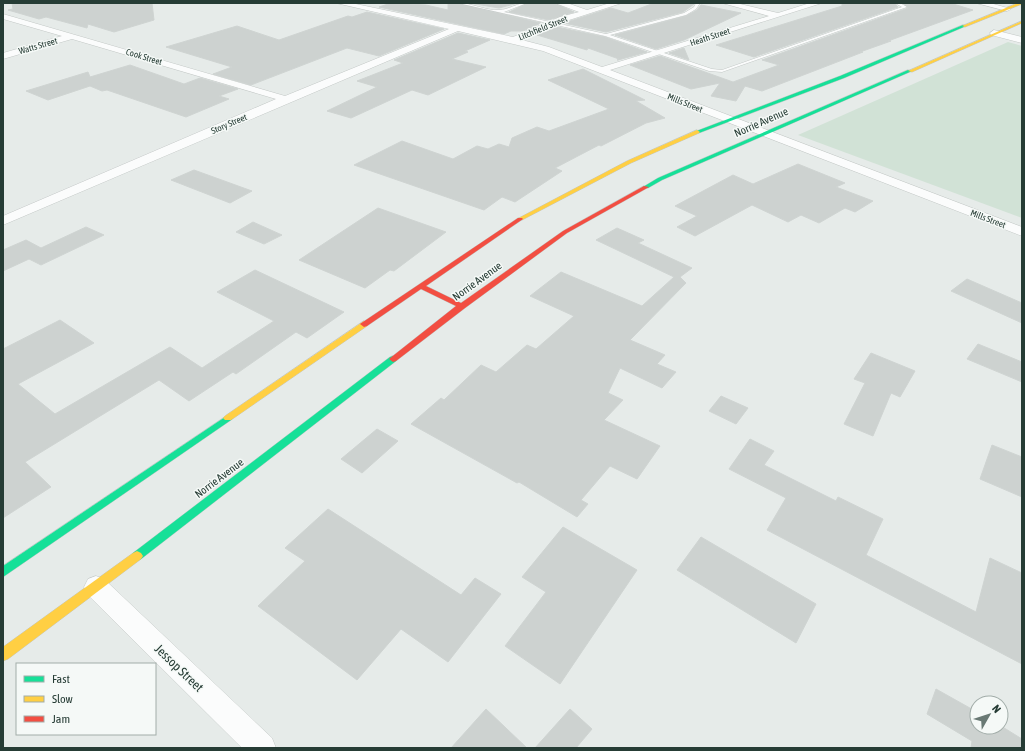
<svg xmlns="http://www.w3.org/2000/svg" width="1025" height="751" viewBox="0 0 1025 751" font-family="'Asap Condensed',sans-serif">
<rect width="100%" height="100%" fill="#e6ebe9"/>
<polygon fill="#d1e2d6" points="1008,42 1022,46 1022,218 798,135"/>
<g fill="#cdd2d0" stroke="#cfd4d2">
<polygon points="12,3 152,3 154,20 114,32 88,24 87,28 46,17 39,19 8,10 13,9"/>
<polygon points="391,3 426,5 448,10 448,3 457,3 541,23 523,31 511,31 504,34 379,7"/>
<polygon points="470,3 518,3 499,8"/>
<polygon points="528,3 554,3 574,12 549,20 509,12"/>
<polygon points="654,3 694,4 683,12 606,32 564,23 611,8 628,13"/>
<polygon points="842,3 894,3 898,7 754,57 716,45 842,6"/>
<polygon points="903,3 950,3 973,10 888,41 891,41 860,52 863,52 762,91 745,86 736,101 711,96 720,83 691,89 630,65 660,56 733,82 779,65 762,60 908,8"/>
<polygon points="701,5 741,13 684,40 656,49 615,35 686,16 697,10"/>
<polygon points="367,12 444,29 379,56 347,48 251,85 213,74 232,67 166,47 237,26 279,40 348,16 352,17"/>
<polygon points="557,27 605,37 647,52 618,60 617,60 619,59 588,48 587,50 537,35"/>
<polygon points="458,33 490,40 465,51 468,52 452,59 486,67 428,95 412,90 351,118 327,111 377,87 357,81 403,63 394,60"/>
<polygon points="684,48 689,60 669,53"/>
<polygon points="130,65 184,84 200,78 238,89 219,96 229,99 186,117 107,90 102,91 90,86 48,100 26,91 88,72 90,77"/>
<polygon points="583,69 645,100 636,101 665,118 646,123 601,146 599,145 555,168 562,171 515,202 502,197 484,210 354,165 402,141 453,159 477,146 488,149 499,144 509,147 512,138 537,127 549,131 609,109 548,80"/>
<polygon points="798,164 845,183 836,187 873,201 855,212 845,208 819,223 801,215 788,222 752,205 695,236 677,227 697,216 675,206 733,175 753,184"/>
<polygon points="194,170 252,191 230,203 171,180"/>
<polygon points="378,208 446,232 394,271 390,270 365,288 299,260"/>
<polygon points="253,222 282,235 264,244 236,232"/>
<polygon points="86,227 104,235 41,265 29,259 3,271 3,250 26,240 41,248"/>
<polygon points="617,228 644,240 638,243 692,268 680,277 686,283 630,340 665,355 657,364 676,372 662,388 620,368 608,393 623,400 604,420 660,446 637,479 610,466 581,500 588,504 577,517 519,482 517,483 411,424 441,398 444,400 481,365 496,372 527,345 536,349 574,316 530,296 561,272 642,306 674,277 596,240"/>
<polygon points="255,270 344,312 307,338 296,332 236,374 233,372 189,401 159,380 25,462 51,487 3,518 3,349 60,320 94,343 18,384 55,414 170,347 202,368 274,321 217,292"/>
<polygon points="967,279 1022,303 1022,323 951,291"/>
<polygon points="978,344 1022,362 1022,382 967,359"/>
<polygon points="871,353 915,371 900,397 891,393 873,436 844,424 865,383 854,379"/>
<polygon points="721,396 748,408 736,424 709,411"/>
<polygon points="377,429 398,441 362,473 341,459"/>
<polygon points="750,439 774,451 764,465 836,501 838,497 883,519 866,555 976,612 990,558 1022,573 1022,664 767,530 786,498 729,469"/>
<polygon points="992,445 1022,457 1022,497 980,479"/>
<polygon points="328,509 461,595 475,578 501,594 448,662 401,629 357,680 258,606 305,561 285,548"/>
<polygon points="563,527 637,570 560,684 505,646 546,592 522,577"/>
<polygon points="701,537 816,604 796,643 677,570"/>
<polygon points="936,689 977,712 977,727 1001,726 1022,739 1022,748 971,748 972,741 927,714"/>
<polygon points="486,709 527,748 451,748"/>
<polygon points="570,709 592,729 576,748 535,748"/>
</g>
<g fill="none" stroke-linecap="round" stroke-linejoin="round">
<g stroke="#c3c8c6" stroke-width="1">
<path id="lane" d="M458,3C472,3 486,11 499,10C508,10 517,3 527,3L504,12L606,34L684,13L694,7L696,3H700L696,9L686,15L610,35L712,69L722,70L902,7L895,3H900L907,7L722,72L709,71L605,36Z"/>
</g>
<g stroke="#c3c8c6" stroke-width="1">
<g id="street">
<polygon points="336,3 351,3 513,37 560,17 579,12 555,3 567,3 587,10 610,3 622,3 566,21 522,40 549,47 602,67 769,16 722,3 736,3 778,13 810,3 822,3 610,70 1022,227 1022,236 543,51 458,31 3,225 3,216 276,99 72,39 3,59 3,53 62,36 3,19 3,14 285,96 449,29"/>
<polygon points="976,3 990,3 1011,9 1007,11"/>
<polygon points="994,30 1022,37 1022,43 991,35 990,33"/>
<polygon points="96,576 104,579 272,738 276,748 242,748 88,595 84,587 88,579"/>
</g>
</g>
<g stroke="#c2c8c6" stroke-width="1">
<g id="fast">
<polygon points="963,25 966,26 844,78 699,133 694,132 840,76"/>
<polygon points="908,70 912,71 662,180 648,188 643,187 658,178"/>
<polygon points="393,356 397,359 396,361 141,559 137,561 133,559 131,556 133,553 390,357"/>
<polygon points="228,415 231,416 233,418 231,420 3,577 3,566"/>
</g>
</g>
<g stroke="#c2c8c6" stroke-width="1">
<g id="slow">
<polygon points="1018,3 1022,4 965,27 962,26"/>
<polygon points="1022,21 1022,23 912,72 908,71"/>
<polygon points="697,130 700,132 699,133 631,163 522,220 518,220 517,219 627,161"/>
<polygon points="364,321 368,324 367,326 231,420 225,420 223,418 225,416"/>
<polygon points="137,551 141,553 143,556 141,559 8,659 3,661 3,647 133,553"/>
</g>
</g>
<g stroke="#c2c8c6" stroke-width="1">
<polygon id="jam" points="644,186 649,187 567,233 465,308 396,361 393,362 389,359 456,306 421,289 367,326 364,327 360,324 518,218 522,218 523,219 426,286 461,303 563,231"/>
</g>
<use href="#lane" fill="#fbfcfc" fill-rule="evenodd"/>
<use href="#street" fill="#fbfcfc" fill-rule="evenodd"/>
<use href="#fast" fill="#16e098" fill-rule="evenodd"/>
<use href="#slow" fill="#ffcf43" fill-rule="evenodd"/>
<use href="#jam" fill="#f24e42" fill-rule="evenodd"/>
</g>
<g text-anchor="middle" dominant-baseline="central" stroke-width="3" stroke-linejoin="round" paint-order="stroke">
<g font-size="9" fill="#263c35" stroke="#f5f9f7">
<text transform="translate(543 28) rotate(-22)">Litchfield Street</text>
<text transform="translate(710 37) rotate(-18)">Heath Street</text>
<text transform="translate(38 46) rotate(-16)">Watts Street</text>
<text transform="translate(144 57) rotate(17)">Cook Street</text>
<text transform="translate(685 103) rotate(22)">Mills Street</text>
<text transform="translate(229 124) rotate(-23)">Story Street</text>
<text transform="translate(988 219) rotate(21)">Mills Street</text>
</g>
<g font-size="11" fill="#263c35" stroke="#f5f9f7">
<text transform="translate(761 122) rotate(-24)">Norrie Avenue</text>
<text transform="translate(477 281) rotate(-36)">Norrie Avenue</text>
<text transform="translate(219 478) rotate(-37)">Norrie Avenue</text>
</g>
<g font-size="13" fill="#263c35" stroke="#f5f9f7">
<text transform="translate(179 668) rotate(44)">Jessop Street</text>
</g>
</g>
<rect width="1025" height="751" fill="none" stroke="#263c35" stroke-width="8"/>
<rect x="16" y="663" width="140" height="72" fill="#f5f9f7" stroke="#a2ada9"/>
<rect x="24" y="676" width="20" height="6" fill="#16e098" stroke="#a2ada9"/>
<text x="52" y="683" font-size="12" fill="#263c35">Fast</text>
<rect x="24" y="696" width="20" height="6" fill="#ffcf43" stroke="#a2ada9"/>
<text x="52" y="703" font-size="12" fill="#263c35">Slow</text>
<rect x="24" y="716" width="20" height="6" fill="#f24e42" stroke="#a2ada9"/>
<text x="52" y="723" font-size="12" fill="#263c35">Jam</text>
<g transform="translate(989 715) rotate(51)"><circle r="19" fill="#f5f9f7" stroke="#a2ada9"/>
<path d="M0-3L7 15L0 10L-7 15Z" fill="#697974"/>
<text y="-6" font-size="11" font-weight="bold" text-anchor="middle" fill="#263c35">N</text>
</g>
</svg>
